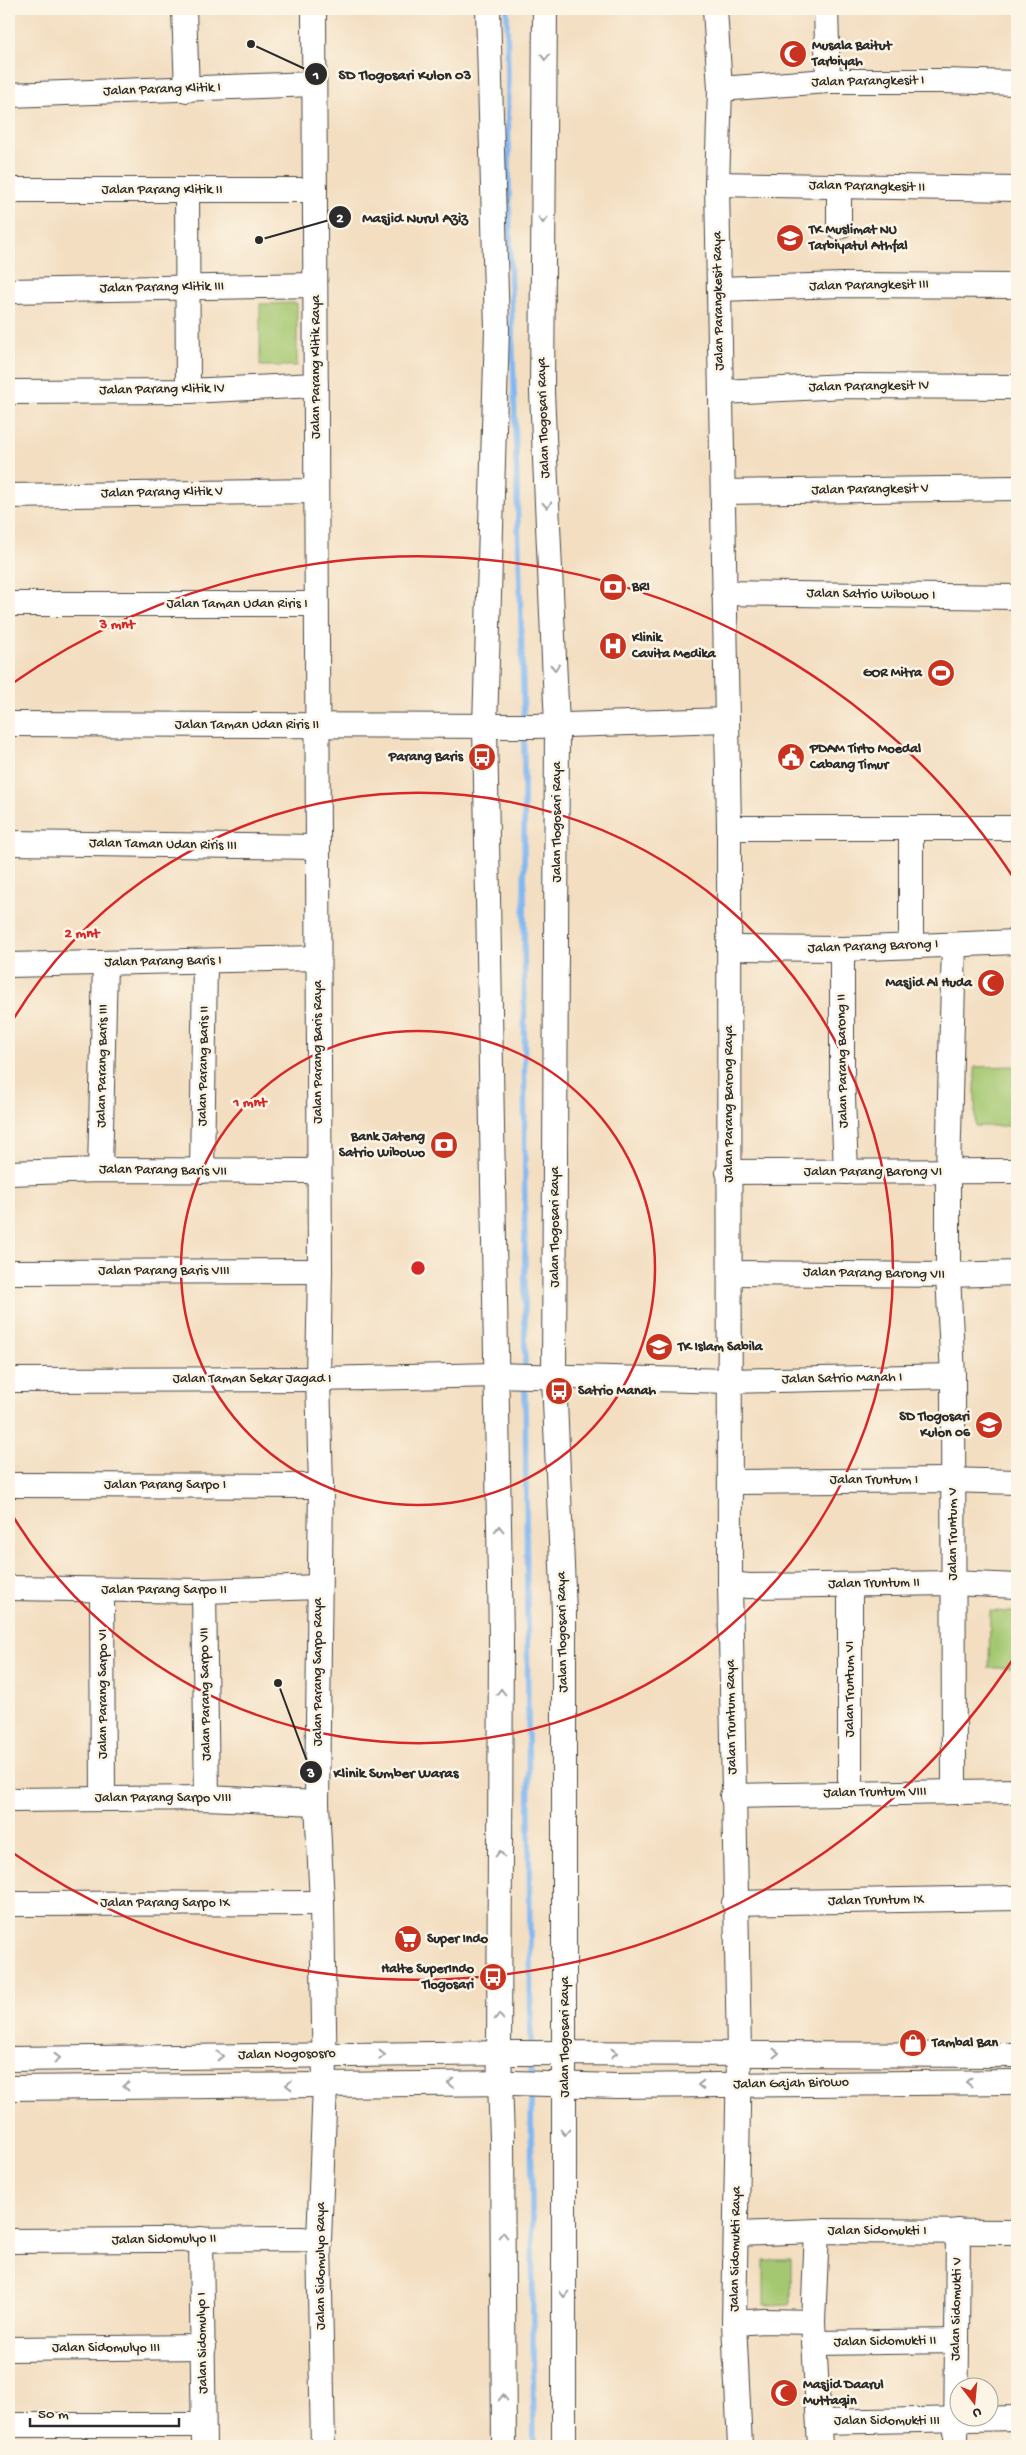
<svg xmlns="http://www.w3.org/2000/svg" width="1026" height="2455" viewBox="0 0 1026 2455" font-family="'Gochi Hand',sans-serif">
<rect width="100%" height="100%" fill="#fcf5e5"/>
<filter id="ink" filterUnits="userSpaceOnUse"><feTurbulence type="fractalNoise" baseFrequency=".02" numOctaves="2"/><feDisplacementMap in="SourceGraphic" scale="10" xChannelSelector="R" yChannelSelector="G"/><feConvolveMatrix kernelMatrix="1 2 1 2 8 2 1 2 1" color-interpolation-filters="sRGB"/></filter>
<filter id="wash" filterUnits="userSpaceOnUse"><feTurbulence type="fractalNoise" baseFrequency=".0096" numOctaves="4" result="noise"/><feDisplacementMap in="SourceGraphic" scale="20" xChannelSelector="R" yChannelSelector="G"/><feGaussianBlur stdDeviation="1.12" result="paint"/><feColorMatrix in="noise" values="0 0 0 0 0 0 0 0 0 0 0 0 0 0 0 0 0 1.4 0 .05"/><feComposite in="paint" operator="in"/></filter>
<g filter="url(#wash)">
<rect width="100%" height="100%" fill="#f3dec1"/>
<g fill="#a4c871" stroke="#687a4e">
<polygon points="297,303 297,366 260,366 260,304"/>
<polygon points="1014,1066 1014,1126 975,1126 975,1067"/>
<polygon points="990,1611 1015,1612 1014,1668 989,1668"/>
<polygon points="764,2260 791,2260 791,2304 764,2305"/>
</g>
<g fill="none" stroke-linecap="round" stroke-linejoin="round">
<g stroke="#81b8f1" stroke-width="5.5">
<polyline points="507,9 510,254 524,721"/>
<polyline points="524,731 525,1371"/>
<polyline points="525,1381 531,2049"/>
<polyline points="531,2058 531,2079"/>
<polyline points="531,2088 534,2446"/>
</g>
</g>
</g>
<g filter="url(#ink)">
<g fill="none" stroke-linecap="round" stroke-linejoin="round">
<g stroke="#494642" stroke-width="26">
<g id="minor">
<polyline points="184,9 187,90"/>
<polyline points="314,9 320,1271 318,1379 321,1486 317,1803 322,1903 325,2085 319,2241 323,2446"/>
<polyline points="488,9 497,329 485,726 501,1639 499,2053 502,2138 504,2446"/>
<polyline points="545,9 542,392 557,725 554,1378 564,1612 564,2446"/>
<polyline points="715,9 720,89 717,184 729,828 730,1584 739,2053 734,2323 740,2446"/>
<polyline points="826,9 828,81"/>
<polyline points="720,89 828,81 943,81 1017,83"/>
<polyline points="9,95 314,84"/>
<polyline points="717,184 1017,189"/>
<polyline points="9,190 315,190"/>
<polyline points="187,191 188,391"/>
<polyline points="839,227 839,187"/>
<polyline points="720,289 842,285 1017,286"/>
<polyline points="9,291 315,285"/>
<polyline points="9,392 188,391 316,385"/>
<polyline points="721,392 846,386 1017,387"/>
<polyline points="723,492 1017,488"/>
<polyline points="9,496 316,491"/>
<polyline points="724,593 1017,597"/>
<polyline points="9,604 316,604"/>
<polyline points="9,724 534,726 727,720"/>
<polyline points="729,828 1017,828"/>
<polyline points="9,843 317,847"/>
<polyline points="911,945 911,829"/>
<polyline points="729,948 842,949 1017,942"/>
<polyline points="842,949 842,1073 846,1172"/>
<polyline points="9,965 318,958"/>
<polyline points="100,1170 105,963"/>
<polyline points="202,1171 205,961"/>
<polyline points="728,1172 1017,1171"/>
<polyline points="9,1173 100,1170 318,1171"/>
<polyline points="9,1272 320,1271"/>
<polyline points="730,1273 948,1275 1017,1273"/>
<polyline points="9,1380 318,1379 496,1375 731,1381 953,1376"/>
<polyline points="731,1482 948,1480 1017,1482"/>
<polyline points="9,1485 321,1486"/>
<polyline points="730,1584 749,1586 953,1583 1017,1586"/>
<polyline points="850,1585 850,1794"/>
<polyline points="9,1588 204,1591 319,1587"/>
<polyline points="102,1590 103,1797"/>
<polyline points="204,1591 207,1798"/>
<polyline points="954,1792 953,1376 948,1275 948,1172 954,945"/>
<polyline points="732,1796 1017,1791"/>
<polyline points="9,1800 207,1798 317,1803"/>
<polyline points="734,1903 1017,1898"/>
<polyline points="9,1904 322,1903"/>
<polyline points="9,2059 515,2053 1017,2055"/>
<polyline points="9,2088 514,2083 616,2086 1017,2082"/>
<polyline points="817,2231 813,2322 820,2446"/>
<polyline points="737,2234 817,2231 1017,2232"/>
<polyline points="201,2239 204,2446"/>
<polyline points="9,2241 301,2239 319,2241"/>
<polyline points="734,2323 764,2321 813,2322"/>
<polyline points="814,2343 957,2341"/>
<polyline points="9,2349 204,2347"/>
<polyline points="819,2422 1017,2418"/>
<polyline points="9,2425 203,2425"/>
<polyline points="956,2446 958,2231"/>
</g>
</g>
<use href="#minor" stroke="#fff" stroke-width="24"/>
</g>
<defs><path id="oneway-chevron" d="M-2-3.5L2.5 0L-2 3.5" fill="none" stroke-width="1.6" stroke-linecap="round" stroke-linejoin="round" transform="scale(1.25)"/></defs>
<g stroke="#a0a0a0">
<use href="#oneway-chevron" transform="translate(545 57) rotate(91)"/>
<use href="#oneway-chevron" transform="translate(543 220) rotate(91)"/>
<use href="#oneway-chevron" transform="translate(547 505) rotate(87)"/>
<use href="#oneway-chevron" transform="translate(555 667) rotate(87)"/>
<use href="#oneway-chevron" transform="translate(499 1529) rotate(-91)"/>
<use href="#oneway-chevron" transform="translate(501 1692) rotate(-90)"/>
<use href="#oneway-chevron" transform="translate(500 1854) rotate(-90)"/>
<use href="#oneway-chevron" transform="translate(499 2017) rotate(-90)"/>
<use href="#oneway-chevron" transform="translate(614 2053)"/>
<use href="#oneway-chevron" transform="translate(776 2053)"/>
<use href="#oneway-chevron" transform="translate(382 2055)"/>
<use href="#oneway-chevron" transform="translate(220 2056) rotate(-1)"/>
<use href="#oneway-chevron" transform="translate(57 2058) rotate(-1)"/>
<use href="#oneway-chevron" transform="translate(969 2082) rotate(-180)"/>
<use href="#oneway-chevron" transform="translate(451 2083) rotate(179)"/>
<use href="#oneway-chevron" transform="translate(289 2085) rotate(180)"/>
<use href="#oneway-chevron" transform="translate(701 2085) rotate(180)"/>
<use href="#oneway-chevron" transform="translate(126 2086) rotate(180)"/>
<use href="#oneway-chevron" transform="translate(565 2132) rotate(90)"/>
<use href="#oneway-chevron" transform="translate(503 2235) rotate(-90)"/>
<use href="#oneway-chevron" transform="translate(564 2294) rotate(90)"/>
<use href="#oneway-chevron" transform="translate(503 2398) rotate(-90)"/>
</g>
</g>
<g fill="none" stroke="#d62828" stroke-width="2.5">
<circle cx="418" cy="1268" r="237"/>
<path d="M11 1023A475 475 0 1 1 11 1513"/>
<path d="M1015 1656A712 712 0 0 1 10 1851M10 685A712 712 0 0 1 1015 880"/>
</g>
<defs>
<g id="mosque-disc" transform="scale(1.4375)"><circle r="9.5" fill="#c8321e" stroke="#fcf5e5"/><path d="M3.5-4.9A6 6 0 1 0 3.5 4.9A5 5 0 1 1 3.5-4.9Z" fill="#fff"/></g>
<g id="school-disc" transform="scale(1.4375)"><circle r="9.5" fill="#c8321e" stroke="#fcf5e5"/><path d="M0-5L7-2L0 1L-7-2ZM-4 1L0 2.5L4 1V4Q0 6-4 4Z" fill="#fff"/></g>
<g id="bank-disc" transform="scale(1.4375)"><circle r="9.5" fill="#c8321e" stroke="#fcf5e5"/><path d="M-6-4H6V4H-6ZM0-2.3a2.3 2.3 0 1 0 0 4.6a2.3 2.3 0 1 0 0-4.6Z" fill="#fff"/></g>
<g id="hospital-disc" transform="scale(1.4375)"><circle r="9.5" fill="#c8321e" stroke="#fcf5e5"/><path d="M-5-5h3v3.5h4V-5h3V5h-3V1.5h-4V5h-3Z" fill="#fff"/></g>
<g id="stadium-disc" transform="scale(1.4375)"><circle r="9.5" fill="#c8321e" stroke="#fcf5e5"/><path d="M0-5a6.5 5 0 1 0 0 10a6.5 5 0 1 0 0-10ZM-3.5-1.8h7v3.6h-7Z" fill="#fff"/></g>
<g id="bus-disc" transform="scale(1.4375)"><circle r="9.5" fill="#c8321e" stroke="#fcf5e5"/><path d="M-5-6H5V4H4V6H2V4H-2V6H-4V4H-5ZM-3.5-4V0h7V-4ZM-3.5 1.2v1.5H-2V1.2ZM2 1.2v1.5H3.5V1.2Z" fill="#fff"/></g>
<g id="civic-disc" transform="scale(1.4375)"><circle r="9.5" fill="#c8321e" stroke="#fcf5e5"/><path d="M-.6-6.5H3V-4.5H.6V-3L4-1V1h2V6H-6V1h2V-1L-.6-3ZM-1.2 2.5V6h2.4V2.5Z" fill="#fff"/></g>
<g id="supermarket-disc" transform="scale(1.4375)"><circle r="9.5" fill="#c8321e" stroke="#fcf5e5"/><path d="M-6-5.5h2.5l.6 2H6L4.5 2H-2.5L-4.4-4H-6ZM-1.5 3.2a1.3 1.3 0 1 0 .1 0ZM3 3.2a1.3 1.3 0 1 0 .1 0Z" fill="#fff"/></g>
<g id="shop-disc" transform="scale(1.4375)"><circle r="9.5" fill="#c8321e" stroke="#fcf5e5"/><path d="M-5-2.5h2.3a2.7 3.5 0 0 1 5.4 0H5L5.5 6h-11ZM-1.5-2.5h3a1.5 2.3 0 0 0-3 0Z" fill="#fff"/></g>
</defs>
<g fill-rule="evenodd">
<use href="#mosque-disc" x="793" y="54"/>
<use href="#school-disc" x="790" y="238"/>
<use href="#bank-disc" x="613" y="587"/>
<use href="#hospital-disc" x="613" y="646"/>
<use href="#stadium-disc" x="941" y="673"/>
<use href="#bus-disc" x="482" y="757"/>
<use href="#civic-disc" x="791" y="757"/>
<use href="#mosque-disc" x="991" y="983"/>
<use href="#bank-disc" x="444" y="1145"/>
<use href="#school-disc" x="659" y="1347"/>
<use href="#bus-disc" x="559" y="1391"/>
<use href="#school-disc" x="989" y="1425"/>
<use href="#supermarket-disc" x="408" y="1939"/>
<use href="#bus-disc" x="493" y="1977"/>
<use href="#shop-disc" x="913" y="2043"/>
<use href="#mosque-disc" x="784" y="2393"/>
</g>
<g text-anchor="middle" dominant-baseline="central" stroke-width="5" stroke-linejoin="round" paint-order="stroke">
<g font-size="14" font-weight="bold" fill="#2b2b2b" stroke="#fcf5e5" text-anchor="start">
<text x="812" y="46">Musala Baitut<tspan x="812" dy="16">Tarbiyah</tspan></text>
<text x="809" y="230">TK Muslimat NU<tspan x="809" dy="16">Tarbiyatul Athfal</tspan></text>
<text x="632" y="587">BRI</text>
<text x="632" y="638">Klinik<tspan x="632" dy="16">Cavita Medika</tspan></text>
<text x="922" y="673" text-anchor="end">GOR Mitra</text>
<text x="810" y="749">PDAM Tirto Moedal<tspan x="810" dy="16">Cabang Timur</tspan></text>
<text x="463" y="757" text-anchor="end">Parang Baris</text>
<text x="972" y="983" text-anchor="end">Masjid Al Huda</text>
<text x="425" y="1137" text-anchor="end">Bank Jateng<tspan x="425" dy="16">Satrio Wibowo</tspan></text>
<text x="678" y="1347">TK Islam Sabila</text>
<text x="578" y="1391">Satrio Manah</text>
<text x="970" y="1417" text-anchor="end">SD Tlogosari<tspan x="970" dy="16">Kulon 06</tspan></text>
<text x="427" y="1939">Super Indo</text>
<text x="474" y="1969" text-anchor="end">Halte SuperIndo<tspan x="474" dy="16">Tlogosari</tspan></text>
<text x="932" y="2043">Tambal Ban</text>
<text x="803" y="2385">Masjid Daarul<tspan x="803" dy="16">Muttaqin</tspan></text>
</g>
<g font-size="14" fill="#2b2b2b" stroke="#fcf5e5">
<text transform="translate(868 82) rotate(-1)">Jalan Parangkesit I</text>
<text transform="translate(162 90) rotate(-2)">Jalan Parang Klitik I</text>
<text transform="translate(867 187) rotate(1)">Jalan Parangkesit II</text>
<text x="162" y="190">Jalan Parang Klitik II</text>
<text transform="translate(869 286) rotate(-1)">Jalan Parangkesit III</text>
<text transform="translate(162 288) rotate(-1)">Jalan Parang Klitik III</text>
<text transform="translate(719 301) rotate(-91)">Jalan Parangkesit Raya</text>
<text transform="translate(316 367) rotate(-90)">Jalan Parang Klitik Raya</text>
<text transform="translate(869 387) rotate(-1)">Jalan Parangkesit IV</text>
<text transform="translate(162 390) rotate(-1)">Jalan Parang Klitik IV</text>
<text transform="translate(544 418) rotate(-92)">Jalan Tlogosari Raya</text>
<text transform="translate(870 490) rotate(-1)">Jalan Parangkesit V</text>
<text transform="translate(162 493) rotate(-1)">Jalan Parang Klitik V</text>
<text transform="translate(871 595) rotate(1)">Jalan Satrio Wibowo I</text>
<text x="237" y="604">Jalan Taman Udan Riris I</text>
<text x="247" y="725">Jalan Taman Udan Riris II</text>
<text transform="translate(557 822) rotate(-90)">Jalan Tlogosari Raya</text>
<text transform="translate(163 845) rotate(1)">Jalan Taman Udan Riris III</text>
<text transform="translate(873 947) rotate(-2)">Jalan Parang Barong I</text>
<text transform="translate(163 962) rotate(-1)">Jalan Parang Baris I</text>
<text transform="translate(318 1052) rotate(-90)">Jalan Parang Baris Raya</text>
<text transform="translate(843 1061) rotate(-91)">Jalan Parang Barong II</text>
<text transform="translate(103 1066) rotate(-89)">Jalan Parang Baris III</text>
<text transform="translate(204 1066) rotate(-89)">Jalan Parang Baris II</text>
<text transform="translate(729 1104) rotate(-90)">Jalan Parang Barong Raya</text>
<text transform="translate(163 1171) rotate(1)">Jalan Parang Baris VII</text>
<text x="873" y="1172">Jalan Parang Barong VI</text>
<text transform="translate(555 1227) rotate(-90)">Jalan Tlogosari Raya</text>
<text x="164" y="1271">Jalan Parang Baris VIII</text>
<text transform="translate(874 1274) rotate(1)">Jalan Parang Barong VII</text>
<text x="252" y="1379">Jalan Taman Sekar Jagad I</text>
<text transform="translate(842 1379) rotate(-1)">Jalan Satrio Manah I</text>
<text x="874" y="1480">Jalan Truntum I</text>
<text x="165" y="1485">Jalan Parang Sarpo I</text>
<text transform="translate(953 1534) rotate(-90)">Jalan Truntum V</text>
<text transform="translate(874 1584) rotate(-1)">Jalan Truntum II</text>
<text x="164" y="1590">Jalan Parang Sarpo II</text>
<text transform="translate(563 1632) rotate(-91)">Jalan Tlogosari Raya</text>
<text transform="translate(318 1672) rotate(-90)">Jalan Parang Sarpo Raya</text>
<text transform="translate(850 1689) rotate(-90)">Jalan Truntum VI</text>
<text transform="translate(103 1694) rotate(-90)">Jalan Parang Sarpo VI</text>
<text transform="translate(206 1694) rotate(-91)">Jalan Parang Sarpo VII</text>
<text transform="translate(732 1717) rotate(-91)">Jalan Truntum Raya</text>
<text transform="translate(875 1793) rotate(-1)">Jalan Truntum VIII</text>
<text x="163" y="1798">Jalan Parang Sarpo VIII</text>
<text transform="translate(876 1901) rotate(-1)">Jalan Truntum IX</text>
<text x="165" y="1903">Jalan Parang Sarpo IX</text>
<text transform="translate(565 2037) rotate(-90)">Jalan Tlogosari Raya</text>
<text transform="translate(287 2055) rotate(-1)">Jalan Nogososro</text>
<text transform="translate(791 2084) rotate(-1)">Jalan Gajah Birowo</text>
<text x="877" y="2231">Jalan Sidomukti I</text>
<text transform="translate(164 2240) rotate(-1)">Jalan Sidomulyo II</text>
<text transform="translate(736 2249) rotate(-89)">Jalan Sidomukti Raya</text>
<text transform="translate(321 2266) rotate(-90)">Jalan Sidomulyo Raya</text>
<text transform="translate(957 2309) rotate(-89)">Jalan Sidomukti V</text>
<text transform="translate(885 2342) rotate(-1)">Jalan Sidomukti II</text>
<text transform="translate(203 2343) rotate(-91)">Jalan Sidomulyo I</text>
<text x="106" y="2348">Jalan Sidomulyo III</text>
<text x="887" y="2421">Jalan Sidomukti III</text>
</g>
</g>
<circle cx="418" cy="1268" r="8" fill="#d62828" stroke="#fcf5e5" stroke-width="2.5"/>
<g font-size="15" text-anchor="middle" font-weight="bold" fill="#d62828" stroke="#fcf5e5" stroke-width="5" stroke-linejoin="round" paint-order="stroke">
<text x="117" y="628">3 mnt</text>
<text x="82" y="937">2 mnt</text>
<text x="250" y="1106">1 mnt</text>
</g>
<path fill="none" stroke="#2b2b2b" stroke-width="2" d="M251 44L316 74M259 240L340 217M278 1683L311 1772"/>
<g fill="#2b2b2b" stroke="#fcf5e5" stroke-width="2">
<circle cx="251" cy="44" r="5"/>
<circle cx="259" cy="240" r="5"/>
<circle cx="278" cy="1683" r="5"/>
<circle cx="316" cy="74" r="12"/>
<circle cx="340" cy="217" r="12"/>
<circle cx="311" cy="1772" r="12"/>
</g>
<g font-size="15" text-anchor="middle" font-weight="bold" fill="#fff">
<text x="316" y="79">1</text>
<text x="340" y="222">2</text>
<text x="311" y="1777">3</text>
</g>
<g font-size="15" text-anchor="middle" font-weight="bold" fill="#2b2b2b" stroke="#fcf5e5" stroke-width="5" stroke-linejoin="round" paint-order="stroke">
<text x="405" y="79">SD Tlogosari Kulon 03</text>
<text x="415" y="222">Masjid Nurul Aziz</text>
<text x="396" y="1777">Klinik Sumber Waras</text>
</g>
<rect width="1026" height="2455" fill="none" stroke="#fcf5e5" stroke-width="30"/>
<g transform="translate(974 2402) rotate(164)"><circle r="24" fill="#fcf5e5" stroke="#a8a49b"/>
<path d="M0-4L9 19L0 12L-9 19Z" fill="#c8321e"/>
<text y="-8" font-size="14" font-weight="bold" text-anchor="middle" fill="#2b2b2b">U</text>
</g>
<path d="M30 2418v8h149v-8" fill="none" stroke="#2b2b2b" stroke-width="2.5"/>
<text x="38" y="2418" font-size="15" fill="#2b2b2b" stroke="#fcf5e5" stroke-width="4" paint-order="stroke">50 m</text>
</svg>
